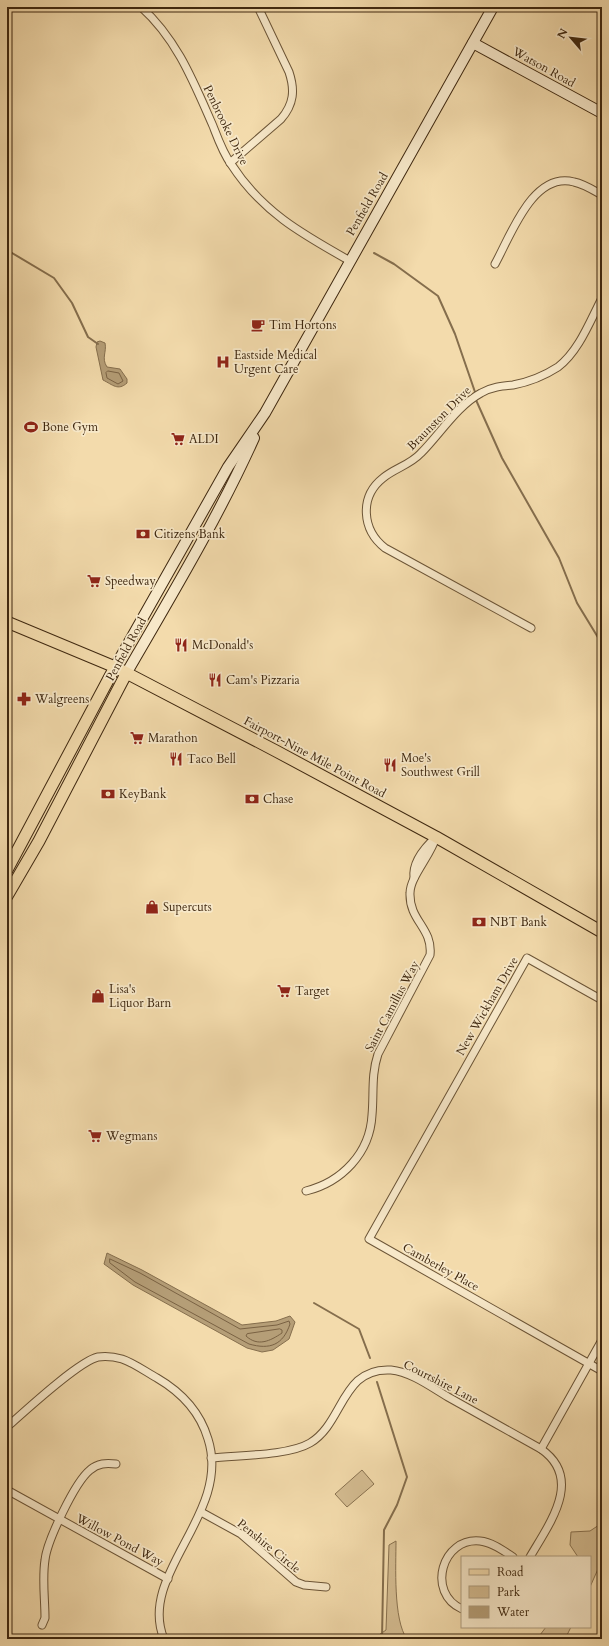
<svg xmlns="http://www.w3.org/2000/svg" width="609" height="1646" viewBox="0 0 609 1646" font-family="Cardo,serif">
<rect width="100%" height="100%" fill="#f3dbac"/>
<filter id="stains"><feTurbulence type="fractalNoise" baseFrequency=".005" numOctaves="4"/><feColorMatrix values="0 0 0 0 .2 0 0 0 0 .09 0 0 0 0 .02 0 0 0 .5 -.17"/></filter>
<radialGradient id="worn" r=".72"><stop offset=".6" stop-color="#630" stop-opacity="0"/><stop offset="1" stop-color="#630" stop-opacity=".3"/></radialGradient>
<g fill="#d4bc91" stroke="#897250">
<polygon points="362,1470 374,1484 347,1507 335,1494"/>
<polygon points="602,1523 602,1560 590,1587 590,1557 578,1557 570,1545 571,1532 590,1531"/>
<path d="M396,1541C396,1565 393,1620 407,1639H373L386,1630L389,1545Z"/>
<polygon points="546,1627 571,1627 565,1639 537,1639"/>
</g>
<g fill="#b59e77" stroke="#856e4d">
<path d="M100,341L105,343C107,352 101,358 107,367L120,369L127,379V383C118,391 113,385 103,380L96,347L97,342Z"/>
<polygon points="107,1253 142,1270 242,1325 276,1321 290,1316 295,1322 289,1339 273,1350 262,1352 247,1348 133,1285 104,1264"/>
</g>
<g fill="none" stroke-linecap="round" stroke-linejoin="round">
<g stroke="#7a6243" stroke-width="1">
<polygon points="108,371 119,373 123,381 118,384 107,378 106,373"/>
<path d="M110,1259L140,1273L240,1329L277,1325L289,1321L290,1324C283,1345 270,1350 249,1344L135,1282L110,1263Z"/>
<path d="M280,1329L282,1330V1333C270,1341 258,1347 246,1336L247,1334Z"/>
</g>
<g stroke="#856e4d" stroke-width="2">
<polyline points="7,250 54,278 72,303 88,337 98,344"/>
<polyline points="374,253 394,264 438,296 455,334 475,392"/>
<polyline points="476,400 502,458 559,558 577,603 602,644"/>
<polyline points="314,1303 359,1329 370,1358"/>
<polyline points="377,1382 407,1477 397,1505 384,1530 382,1639"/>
</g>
<g stroke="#6b5436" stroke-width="9">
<g id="street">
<path d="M141,7C177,39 194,83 213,126C218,139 223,153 231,164C262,212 302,234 350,261"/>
<path d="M230,163L281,119C294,104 295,90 289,72L258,7"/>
<path d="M495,264C511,235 533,171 574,182C584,184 593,190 602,195"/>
<path d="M531,628L385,548C362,530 359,497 383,478C395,468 410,465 421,453C440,434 457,406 481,393C491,387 502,386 513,385C529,382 544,376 558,367C579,351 590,321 602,298"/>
<path d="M414,878C412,862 425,847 436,837"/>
<polyline points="602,1000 527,958 369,1239 602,1371"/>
<path d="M306,1191C342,1182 370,1153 372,1115C374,1094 371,1075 378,1054L430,955C433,928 409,921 410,893C410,877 431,855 436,837"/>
<path d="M7,1427C25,1411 79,1361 98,1357C106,1356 115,1357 122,1359C134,1363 146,1372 157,1378C181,1392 200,1412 208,1439C232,1514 137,1574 164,1639"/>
<polyline points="541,1449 602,1340"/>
<path d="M211,1458C237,1455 288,1456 310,1443C344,1423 341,1367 391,1370C411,1372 431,1387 448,1397C479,1414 510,1432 541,1449C584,1479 549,1524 530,1557"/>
<polyline points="7,1490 168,1579"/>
<polyline points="201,1512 241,1534 296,1582 304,1585 326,1587"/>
<path d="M462,1609C426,1593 442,1537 480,1541C492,1542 504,1551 513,1557"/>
<path d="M42,1625L45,1618C45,1599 42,1579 45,1560C47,1541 75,1482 90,1470C98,1463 106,1463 116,1464"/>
</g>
</g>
<g stroke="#3e270f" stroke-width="12">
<g id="secondary">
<polyline points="473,43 602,113"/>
<polyline points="115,667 228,467 265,413 493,7"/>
<path d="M126,674C171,596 217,520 254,438"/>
</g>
</g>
<g stroke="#3e270f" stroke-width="13">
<g id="primary">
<polyline points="7,622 115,667 276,751 436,837 602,932"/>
<polyline points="7,870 115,667"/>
<polyline points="7,896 39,841 126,674"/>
</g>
</g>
<use href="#street" stroke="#f7e8c9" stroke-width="7"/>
<use href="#secondary" stroke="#f7e8c9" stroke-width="10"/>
<use href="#primary" stroke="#f3dbac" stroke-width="11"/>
</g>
<defs>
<g id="cafe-bare" transform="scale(1.08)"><path d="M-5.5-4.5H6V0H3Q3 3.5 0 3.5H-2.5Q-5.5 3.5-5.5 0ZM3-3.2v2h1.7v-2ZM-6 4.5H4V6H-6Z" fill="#8f2418" stroke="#f7e8c9" stroke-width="2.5" paint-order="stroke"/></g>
<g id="hospital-bare" transform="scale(1.08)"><path d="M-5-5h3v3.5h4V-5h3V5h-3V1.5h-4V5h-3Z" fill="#8f2418" stroke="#f7e8c9" stroke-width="2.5" paint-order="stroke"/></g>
<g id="stadium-bare" transform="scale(1.08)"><path d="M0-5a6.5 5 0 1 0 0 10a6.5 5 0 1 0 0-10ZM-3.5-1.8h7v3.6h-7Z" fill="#8f2418" stroke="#f7e8c9" stroke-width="2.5" paint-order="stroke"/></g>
<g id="supermarket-bare" transform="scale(1.08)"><path d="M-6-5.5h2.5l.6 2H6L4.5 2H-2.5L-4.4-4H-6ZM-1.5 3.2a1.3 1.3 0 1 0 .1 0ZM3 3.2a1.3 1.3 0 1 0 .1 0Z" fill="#8f2418" stroke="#f7e8c9" stroke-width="2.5" paint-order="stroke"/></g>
<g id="bank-bare" transform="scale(1.08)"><path d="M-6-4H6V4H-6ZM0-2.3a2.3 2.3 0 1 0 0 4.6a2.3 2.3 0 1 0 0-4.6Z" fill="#8f2418" stroke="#f7e8c9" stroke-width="2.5" paint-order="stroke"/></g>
<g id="restaurant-bare" transform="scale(1.08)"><path d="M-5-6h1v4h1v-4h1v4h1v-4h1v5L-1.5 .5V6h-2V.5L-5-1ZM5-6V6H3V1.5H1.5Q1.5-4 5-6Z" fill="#8f2418" stroke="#f7e8c9" stroke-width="2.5" paint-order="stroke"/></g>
<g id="pharmacy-bare" transform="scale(1.08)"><path d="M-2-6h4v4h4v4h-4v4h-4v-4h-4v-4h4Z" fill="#8f2418" stroke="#f7e8c9" stroke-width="2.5" paint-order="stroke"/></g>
<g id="shop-bare" transform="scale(1.08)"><path d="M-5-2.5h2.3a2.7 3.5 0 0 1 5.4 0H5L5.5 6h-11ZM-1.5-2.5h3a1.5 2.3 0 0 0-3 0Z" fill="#8f2418" stroke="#f7e8c9" stroke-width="2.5" paint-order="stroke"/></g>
</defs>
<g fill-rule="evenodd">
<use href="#cafe-bare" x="258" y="325"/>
<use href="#hospital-bare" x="223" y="362"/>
<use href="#stadium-bare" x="31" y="427"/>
<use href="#supermarket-bare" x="178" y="439"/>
<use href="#bank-bare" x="143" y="534"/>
<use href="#supermarket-bare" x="94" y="581"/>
<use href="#restaurant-bare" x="181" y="645"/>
<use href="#restaurant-bare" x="215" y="680"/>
<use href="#pharmacy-bare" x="24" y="699"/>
<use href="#supermarket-bare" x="137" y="738"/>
<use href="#restaurant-bare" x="176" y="759"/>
<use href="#restaurant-bare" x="390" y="765"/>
<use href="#bank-bare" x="108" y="794"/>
<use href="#bank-bare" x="252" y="799"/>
<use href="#shop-bare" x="152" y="907"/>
<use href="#bank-bare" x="479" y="922"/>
<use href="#supermarket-bare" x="284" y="991"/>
<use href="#shop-bare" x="98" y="996"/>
<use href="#supermarket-bare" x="95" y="1136"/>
</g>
<g text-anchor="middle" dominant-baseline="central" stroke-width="3.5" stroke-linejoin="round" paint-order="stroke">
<g font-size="12" fill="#3e270f" stroke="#f7e8c9">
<text transform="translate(544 67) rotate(29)">Watson Road</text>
<text transform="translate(226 125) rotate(64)">Penbrooke Drive</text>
<text transform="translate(367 204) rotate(-60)">Penfield Road</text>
<text transform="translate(439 418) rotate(-45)">Braunston Drive</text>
<text transform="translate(126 649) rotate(-61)">Penfield Road</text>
<text transform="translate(315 757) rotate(28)">Fairport-Nine Mile Point Road</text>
<text transform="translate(392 1006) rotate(-62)">Saint Camillus Way</text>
<text transform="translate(487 1006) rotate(-60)">New Wickham Drive</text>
<text transform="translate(441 1267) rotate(29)">Camberley Place</text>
<text transform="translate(441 1382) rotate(27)">Courtshire Lane</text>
<text transform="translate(120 1540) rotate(28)">Willow Pond Way</text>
<text transform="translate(269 1546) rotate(39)">Penshire Circle</text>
</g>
<g font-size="12" fill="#3e270f" stroke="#f7e8c9" text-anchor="start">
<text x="269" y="325">Tim Hortons</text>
<text x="234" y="355">Eastside Medical<tspan x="234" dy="14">Urgent Care</tspan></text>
<text x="42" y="427">Bone Gym</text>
<text x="189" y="439">ALDI</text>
<text x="154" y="534">Citizens Bank</text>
<text x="105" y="581">Speedway</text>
<text x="192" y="645">McDonald's</text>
<text x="226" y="680">Cam's Pizzaria</text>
<text x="35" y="699">Walgreens</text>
<text x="148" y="738">Marathon</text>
<text x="401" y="758">Moe's<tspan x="401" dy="14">Southwest Grill</tspan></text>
<text x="187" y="759">Taco Bell</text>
<text x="119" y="794">KeyBank</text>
<text x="263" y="799">Chase</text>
<text x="163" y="907">Supercuts</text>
<text x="490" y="922">NBT Bank</text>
<text x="109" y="989">Lisa's<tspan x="109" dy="14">Liquor Barn</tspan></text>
<text x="295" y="991">Target</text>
<text x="106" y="1136">Wegmans</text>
</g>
</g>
<rect width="609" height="1646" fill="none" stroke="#f3dbac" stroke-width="24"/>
<rect x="8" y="8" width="593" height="1630" fill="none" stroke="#3e270f" stroke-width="2"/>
<rect x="12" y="12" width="585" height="1622" fill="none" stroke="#3e270f"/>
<rect x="461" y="1556" width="130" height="72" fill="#f7e8c9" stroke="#ad9b7f"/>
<rect x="469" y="1569" width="20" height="6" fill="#f3dbac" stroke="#ad9b7f"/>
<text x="497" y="1576" font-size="12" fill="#3e270f">Road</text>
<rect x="469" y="1586" width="20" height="12" fill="#d4bc91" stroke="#ad9b7f"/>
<text x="497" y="1596" font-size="12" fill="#3e270f">Park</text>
<rect x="469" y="1606" width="20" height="12" fill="#b59e77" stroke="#ad9b7f"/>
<text x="497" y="1616" font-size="12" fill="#3e270f">Water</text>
<g transform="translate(571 38) rotate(298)" stroke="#f7e8c9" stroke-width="3" paint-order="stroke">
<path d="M0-3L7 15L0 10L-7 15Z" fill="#3e270f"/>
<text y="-6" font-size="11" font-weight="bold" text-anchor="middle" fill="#3e270f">N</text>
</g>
<rect width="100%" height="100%" filter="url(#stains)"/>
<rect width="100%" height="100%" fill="url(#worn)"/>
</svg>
